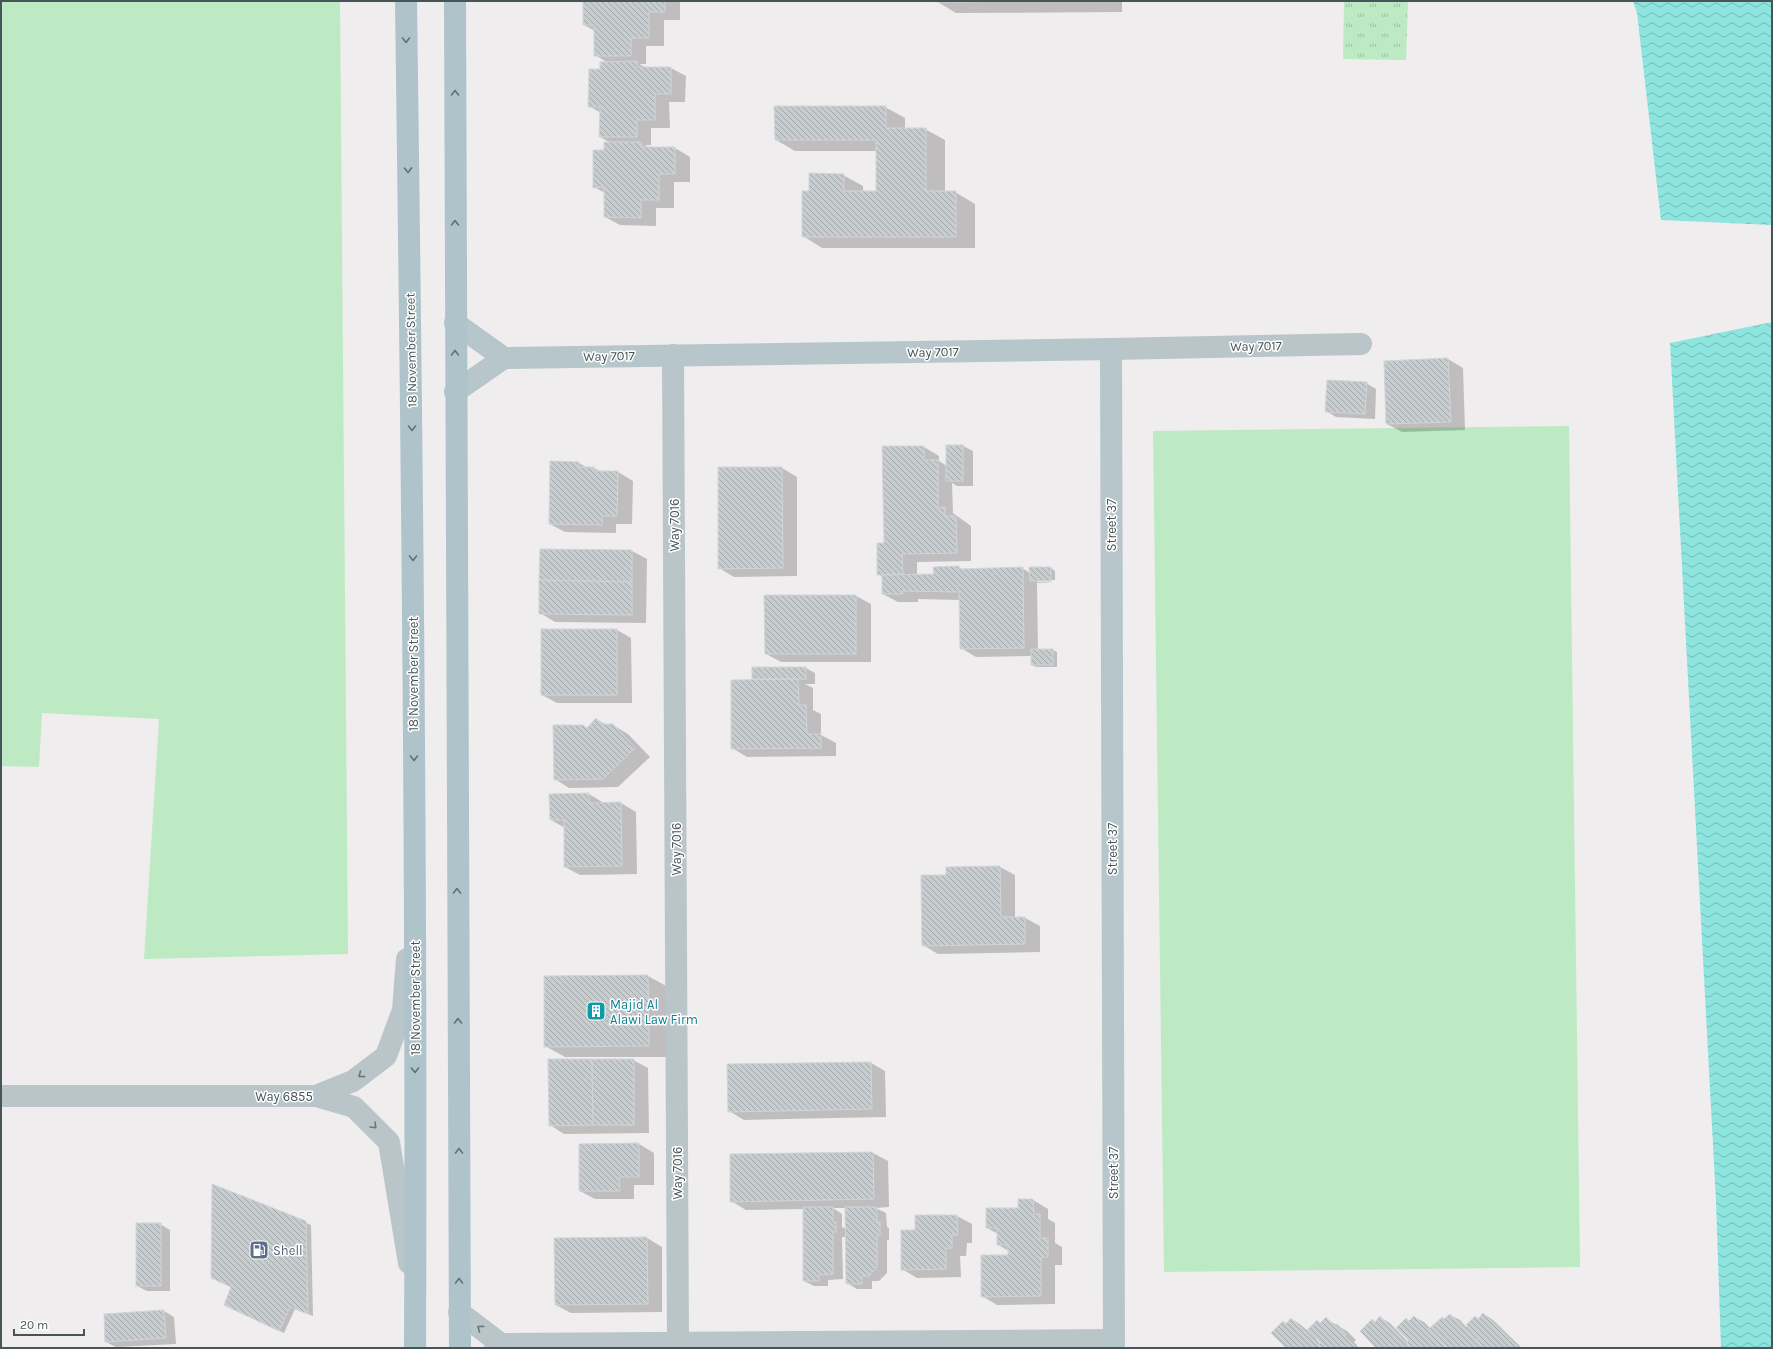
<svg xmlns="http://www.w3.org/2000/svg" width="1773" height="1349" viewBox="0 0 1773 1349" font-family="Karla,sans-serif">
<defs>
<pattern id="park-tufts" width="24" height="20" patternUnits="userSpaceOnUse"><rect width="24" height="20" fill="#beeac3"/><path d="M3 7l-1-3M5 7V3M7 7l1-3M15 17l-1-3M17 17v-4M19 17l1-3" fill="none" stroke="#9cc0a1"/></pattern>
<pattern id="water-waves" width="16" height="10" patternUnits="userSpaceOnUse"><rect width="16" height="10" fill="#8ee4de"/><path d="M0 5q4-4 8 0t8 0" fill="none" stroke="#76bcb7"/></pattern>
<pattern id="building-back-hatch" width="6" height="6" patternUnits="userSpaceOnUse"><rect width="6" height="6" fill="#c7ccce"/><path d="M-1 5l2 2M0 0l6 6M5-1l2 2" fill="none" stroke="#a3a8aa"/></pattern>
</defs>
<rect width="100%" height="100%" fill="#efedee"/>
<g fill="#beeac3">
<polygon points="1,1 340,1 348,954 144,959 159,719 42,713 39,767 1,766"/>
<polygon points="1569,426 1580,1267 1164,1272 1153,431"/>
</g>
<polygon fill="url(#park-tufts)" points="1344,1 1408,1 1406,60 1343,59"/>
<g fill="url(#water-waves)">
<polygon points="1633,1 1772,1 1772,225 1661,220 1637,13"/>
<polygon points="1772,322 1772,1348 1721,1348 1716,1201 1670,343"/>
</g>
<g fill="#0003" fill-rule="evenodd">
<polygon points="584,1 680,1 680,20 664,20 664,46 646,46 646,64 639,64 647,68 671,68 686,76 685,102 669,102 670,128 651,128 651,145 645,145 650,148 675,148 690,157 690,182 674,182 674,208 656,208 656,226 620,225 605,217 605,193 594,187 605,151 611,143 600,137 601,113 589,106 601,70 608,63 595,55 595,31 584,25"/>
<polygon points="936,1 1122,1 1122,12 956,13"/>
<polygon points="885,107 905,118 905,129 925,129 945,140 945,192 955,192 975,204 975,248 822,248 803,236 810,192 843,175 863,186 863,192 877,192 877,151 795,151 776,140"/>
<polygon points="1448,359 1463,368 1465,430 1402,432 1387,424 1385,362"/>
<polygon points="1366,383 1376,389 1375,419 1336,417 1326,411"/>
<polygon points="963,446 973,451 973,486 957,486 952,483 953,513 971,526 971,561 917,562 917,575 935,575 959,567 962,569 1022,568 1030,573 1051,568 1055,571 1055,580 1037,580 1037,582 1055,583 1037,583 1038,650 1053,650 1057,652 1057,667 1036,667 1032,665 1032,656 976,657 961,648 960,600 918,599 918,602 898,602 883,594 883,577 878,574 885,544 924,447 939,456 939,461 947,466"/>
<polygon points="551,462 579,463 588,468 594,468 602,472 618,472 633,481 632,524 616,524 616,533 565,532 550,524"/>
<polygon points="719,468 782,468 797,477 797,576 734,577 719,568"/>
<polygon points="541,550 632,551 647,559 646,623 555,622 540,613"/>
<polygon points="856,596 871,604 871,662 781,662 766,654"/>
<polygon points="617,630 631,638 632,703 557,703 542,695"/>
<polygon points="806,668 815,673 815,684 805,684 813,688 813,710 821,714 821,735 836,743 836,756 747,757 732,748 756,680 753,679"/>
<polygon points="596,719 607,725 613,725 628,734 650,757 618,787 569,788 555,779 587,729"/>
<polygon points="589,794 604,803 621,803 636,812 637,874 580,875 565,867 565,828 551,820"/>
<polygon points="1000,867 1015,875 1015,918 1025,918 1040,926 1040,952 938,954 923,945 947,876"/>
<polygon points="648,976 668,987 668,1057 565,1057 545,1046 545,977"/>
<polygon points="633,1060 648,1068 649,1133 564,1134 550,1125"/>
<polygon points="871,1063 885,1071 886,1117 744,1120 729,1111"/>
<polygon points="639,1144 654,1153 654,1185 634,1185 634,1199 595,1199 580,1191"/>
<path d="M873,1153L888,1161L889,1207L876,1208L886,1213L887,1227L889,1228V1240H887V1273L879,1281H872V1289H857L847,1283L846,1237H842L843,1279L828,1280V1286H814L804,1281V1209L746,1210L731,1201ZM833,1208H846V1229L842,1227V1214Z"/>
<polygon points="213,1186 311,1225 313,1316 295,1309 284,1333 230,1308 232,1287"/>
<polygon points="1019,1200 1033,1200 1048,1209 1048,1219 1055,1223 1055,1243 1062,1247 1062,1265 1055,1265 1055,1304 997,1305 982,1296 1009,1256 1009,1251 998,1245 998,1234 987,1228 1019,1209"/>
<polygon points="916,1216 957,1216 972,1224 972,1243 967,1243 966,1256 960,1256 961,1277 917,1278 902,1269 916,1231"/>
<polygon points="160,1224 170,1230 170,1291 147,1291 137,1286"/>
<polygon points="647,1238 662,1247 662,1312 571,1313 556,1305 555,1239"/>
<polygon points="164,1311 174,1317 176,1344 116,1347 106,1342 105,1315"/>
<polygon points="1484,1314 1493,1320 1522,1348 1377,1348 1375,1322 1380,1317 1390,1323 1409,1343 1410,1322 1414,1317 1424,1322 1431,1329 1442,1318 1445,1320 1450,1315 1460,1320 1466,1327 1475,1317 1479,1319"/>
<path d="M1292,1319L1301,1325L1308,1331L1317,1321L1321,1324L1326,1319L1347,1331L1356,1340L1354,1342L1359,1348H1287L1284,1322L1287,1324ZM1317,1338L1322,1343L1321,1345L1316,1339Z"/>
</g>
<g fill="url(#building-back-hatch)" stroke="#d1d5d8">
<polygon points="583,1 665,1 665,12 649,12 649,38 631,38 631,56 594,56 594,25 583,25"/>
<polygon points="935,1 1103,1 935,2"/>
<polygon points="637,61 637,67 671,67 671,94 655,94 655,120 637,120 637,137 599,137 600,107 588,107 589,69 600,69 600,62"/>
<polygon points="774,106 886,106 886,128 926,128 926,191 956,191 956,237 802,237 802,191 809,191 809,173 844,174 844,191 876,191 876,140 775,140"/>
<polygon points="604,142 641,142 642,147 675,147 675,174 659,174 659,200 641,200 641,218 604,217 604,187 593,188 593,150 604,150"/>
<polygon points="1448,358 1451,422 1386,424 1384,361"/>
<polygon points="1327,380 1367,382 1365,414 1325,412"/>
<rect x="946" y="445" width="17" height="36"/>
<polygon points="882,446 924,446 924,460 938,460 938,508 945,507 945,516 956,516 957,553 902,554 903,574 877,575 877,543 884,543"/>
<polygon points="550,461 579,462 579,467 594,467 594,471 618,471 617,516 602,516 602,525 549,524"/>
<polygon points="718,467 782,467 783,568 718,569"/>
<polygon points="540,549 632,550 632,582 539,580"/>
<polygon points="959,566 959,569 1023,567 1024,648 960,649 959,592 903,591 903,594 882,594 882,575 934,574 933,567"/>
<polygon points="1029,567 1051,567 1051,581 1030,581"/>
<polygon points="539,580 632,582 632,615 539,614"/>
<polygon points="764,595 856,595 856,654 765,654"/>
<rect x="541" y="629" width="76" height="66"/>
<rect x="1031" y="649" width="22" height="16"/>
<rect x="752" y="667" width="54" height="12"/>
<polygon points="798,679 799,705 806,705 807,734 821,734 821,748 731,749 731,680"/>
<polygon points="596,718 602,724 613,724 635,748 603,779 554,780 553,725 583,725 587,728"/>
<polygon points="589,793 589,803 621,802 622,866 564,867 564,820 550,820 549,794"/>
<polygon points="1000,866 1001,917 1025,917 1025,944 922,946 921,875 946,875 946,867"/>
<polygon points="648,975 649,1046 544,1047 544,976"/>
<polygon points="548,1059 592,1059 593,1125 549,1126"/>
<polygon points="592,1059 634,1059 634,1125 593,1125"/>
<polygon points="871,1062 872,1109 728,1112 727,1064"/>
<polygon points="639,1143 639,1177 619,1177 620,1191 579,1191 579,1144"/>
<polygon points="873,1152 874,1199 730,1202 730,1154"/>
<polygon points="212,1184 306,1221 308,1314 290,1307 279,1331 224,1305 231,1287 211,1278"/>
<polygon points="1018,1199 1033,1199 1034,1214 1040,1214 1040,1238 1048,1238 1048,1257 1041,1257 1041,1296 981,1297 981,1255 1008,1255 1008,1245 997,1245 997,1228 986,1228 986,1208 1018,1208"/>
<polygon points="803,1207 833,1207 833,1222 836,1222 836,1232 833,1232 833,1274 819,1275 819,1281 803,1281"/>
<polygon points="845,1207 877,1207 877,1222 880,1222 880,1235 877,1235 877,1267 869,1276 862,1276 862,1284 846,1284"/>
<polygon points="915,1215 957,1215 958,1235 952,1235 952,1248 946,1248 946,1269 901,1270 901,1230 915,1230"/>
<rect x="136" y="1223" width="25" height="63"/>
<polygon points="647,1237 648,1304 555,1305 554,1238"/>
<polygon points="164,1310 166,1338 105,1342 104,1314"/>
<polygon points="1483,1313 1519,1348 1484,1348 1477,1340 1479,1339 1466,1325 1475,1316 1478,1319"/>
<polygon points="1450,1314 1484,1348 1448,1348 1429,1329 1442,1317 1444,1319"/>
<polygon points="1380,1316 1411,1348 1376,1348 1360,1331 1372,1319 1375,1322"/>
<polygon points="1414,1316 1447,1348 1412,1348 1407,1343 1409,1341 1396,1328 1406,1318 1409,1321"/>
<polygon points="1326,1317 1334,1326 1337,1324 1346,1334 1345,1336 1356,1348 1322,1348 1319,1345 1321,1343 1307,1330 1317,1320 1320,1323"/>
<polygon points="1291,1318 1321,1348 1286,1348 1271,1333 1283,1321 1286,1324"/>
</g>
<g fill="none" stroke-linecap="round" stroke-linejoin="round">
<g stroke="#b9c5c9" stroke-width="22">
<polyline points="1111,349 1361,344"/>
<polyline points="673,355 678,1343"/>
<polyline points="1,1096 316,1096 354,1107 389,1142 409,1263"/>
<polyline points="316,1096 353,1081 386,1056 403,1010 407,959"/>
<polyline points="459,1312 501,1344"/>
<polyline points="495,1348 501,1344 1114,1340"/>
</g>
<g stroke="#b7c6ca" stroke-width="22">
<polyline points="455,323 504,358"/>
<polyline points="455,392 504,358 1111,349 1114,1348"/>
</g>
<g stroke="#aec4ca" stroke-width="22">
<path d="M406,1C412,450 417,899 415,1348"/>
<polyline points="455,1 460,1348"/>
</g>
</g>
<defs><path id="oneway-chevron" d="M-2-3.5L2.5 0L-2 3.5" fill="none" stroke-width="1.6" stroke-linecap="round" stroke-linejoin="round"/></defs>
<g stroke="#617175">
<use href="#oneway-chevron" transform="translate(406 40) rotate(89)"/>
<use href="#oneway-chevron" transform="translate(455 93) rotate(-90)"/>
<use href="#oneway-chevron" transform="translate(408 170) rotate(89)"/>
<use href="#oneway-chevron" transform="translate(455 223) rotate(-90)"/>
<use href="#oneway-chevron" transform="translate(455 353) rotate(-90)"/>
<use href="#oneway-chevron" transform="translate(412 428) rotate(90)"/>
<use href="#oneway-chevron" transform="translate(413 558) rotate(90)"/>
<use href="#oneway-chevron" transform="translate(414 758) rotate(90)"/>
<use href="#oneway-chevron" transform="translate(457 891) rotate(-90)"/>
<use href="#oneway-chevron" transform="translate(458 1021) rotate(-90)"/>
<use href="#oneway-chevron" transform="translate(415 1070) rotate(90)"/>
<use href="#oneway-chevron" transform="translate(459 1151) rotate(-90)"/>
<use href="#oneway-chevron" transform="translate(459 1281) rotate(-90)"/>
</g>
<g stroke="#69777b">
<use href="#oneway-chevron" transform="translate(361 1075) rotate(143)"/>
<use href="#oneway-chevron" transform="translate(374 1126) rotate(45)"/>
<use href="#oneway-chevron" transform="translate(480 1328) rotate(-143)"/>
</g>
<defs>
<g id="building-square" transform="scale(1)"><rect x="-9" y="-9" width="18" height="18" rx="4" fill="#0f9aa8" stroke="#fff"/><path d="M-4-6H4V6H1V3H-1V6H-4ZM-2.5-4.3h1.7v1.8h-1.7ZM.8-4.3h1.7v1.8H.8ZM-2.5-1h1.7V.8h-1.7ZM.8-1h1.7V.8H.8Z" fill="#fff"/></g>
<g id="fuel-square" transform="scale(1)"><rect x="-9" y="-9" width="18" height="18" rx="4" fill="#5c6f8a" stroke="#fff"/><path d="M-5.5-6h7V0h2V4h1.3V-2.5L3-4.5l.8-.8L6-3V5H2.5V1h-1V6h-7ZM-4.2-4.7v3.2H.2V-4.7Z" fill="#fff"/></g>
</defs>
<g fill-rule="evenodd">
<use href="#building-square" x="596" y="1011"/>
<use href="#fuel-square" x="259" y="1250"/>
</g>
<g text-anchor="middle" dominant-baseline="central" stroke-width="3" stroke-linejoin="round" paint-order="stroke">
<g font-size="13" fill="#475559" stroke="#fff">
<text transform="translate(1256 346) rotate(-1)">Way 7017</text>
<text transform="translate(411 350) rotate(-91)">18 November Street</text>
<text transform="translate(933 352) rotate(-1)">Way 7017</text>
<text transform="translate(609 356) rotate(-1)">Way 7017</text>
<text transform="translate(674 525) rotate(-90)">Way 7016</text>
<text transform="translate(1111 525) rotate(-90)">Street 37</text>
<text transform="translate(413 674) rotate(-90)">18 November Street</text>
<text transform="translate(676 849) rotate(-90)">Way 7016</text>
<text transform="translate(1112 849) rotate(-90)">Street 37</text>
<text transform="translate(415 998) rotate(-90)">18 November Street</text>
<text x="284" y="1096">Way 6855</text>
<text transform="translate(677 1173) rotate(-90)">Way 7016</text>
<text transform="translate(1113 1173) rotate(-90)">Street 37</text>
</g>
<g font-size="13" fill="#0d838f" stroke="#fff" text-anchor="start">
<text x="610" y="1004">Majid Al<tspan x="610" dy="15">Alawi Law Firm</tspan></text>
</g>
<g font-size="13" fill="#4e5e75" stroke="#fff" text-anchor="start">
<text x="273" y="1250">Shell</text>
</g>
</g>
<rect width="1773" height="1349" fill="none" stroke="#475559" stroke-width="4"/>
<path d="M14 1329v6h70v-6" fill="none" stroke="#475559" stroke-width="2"/>
<text x="20" y="1329" font-size="12" fill="#475559" stroke="#ffffff" stroke-width="3" paint-order="stroke">20 m</text>
</svg>
